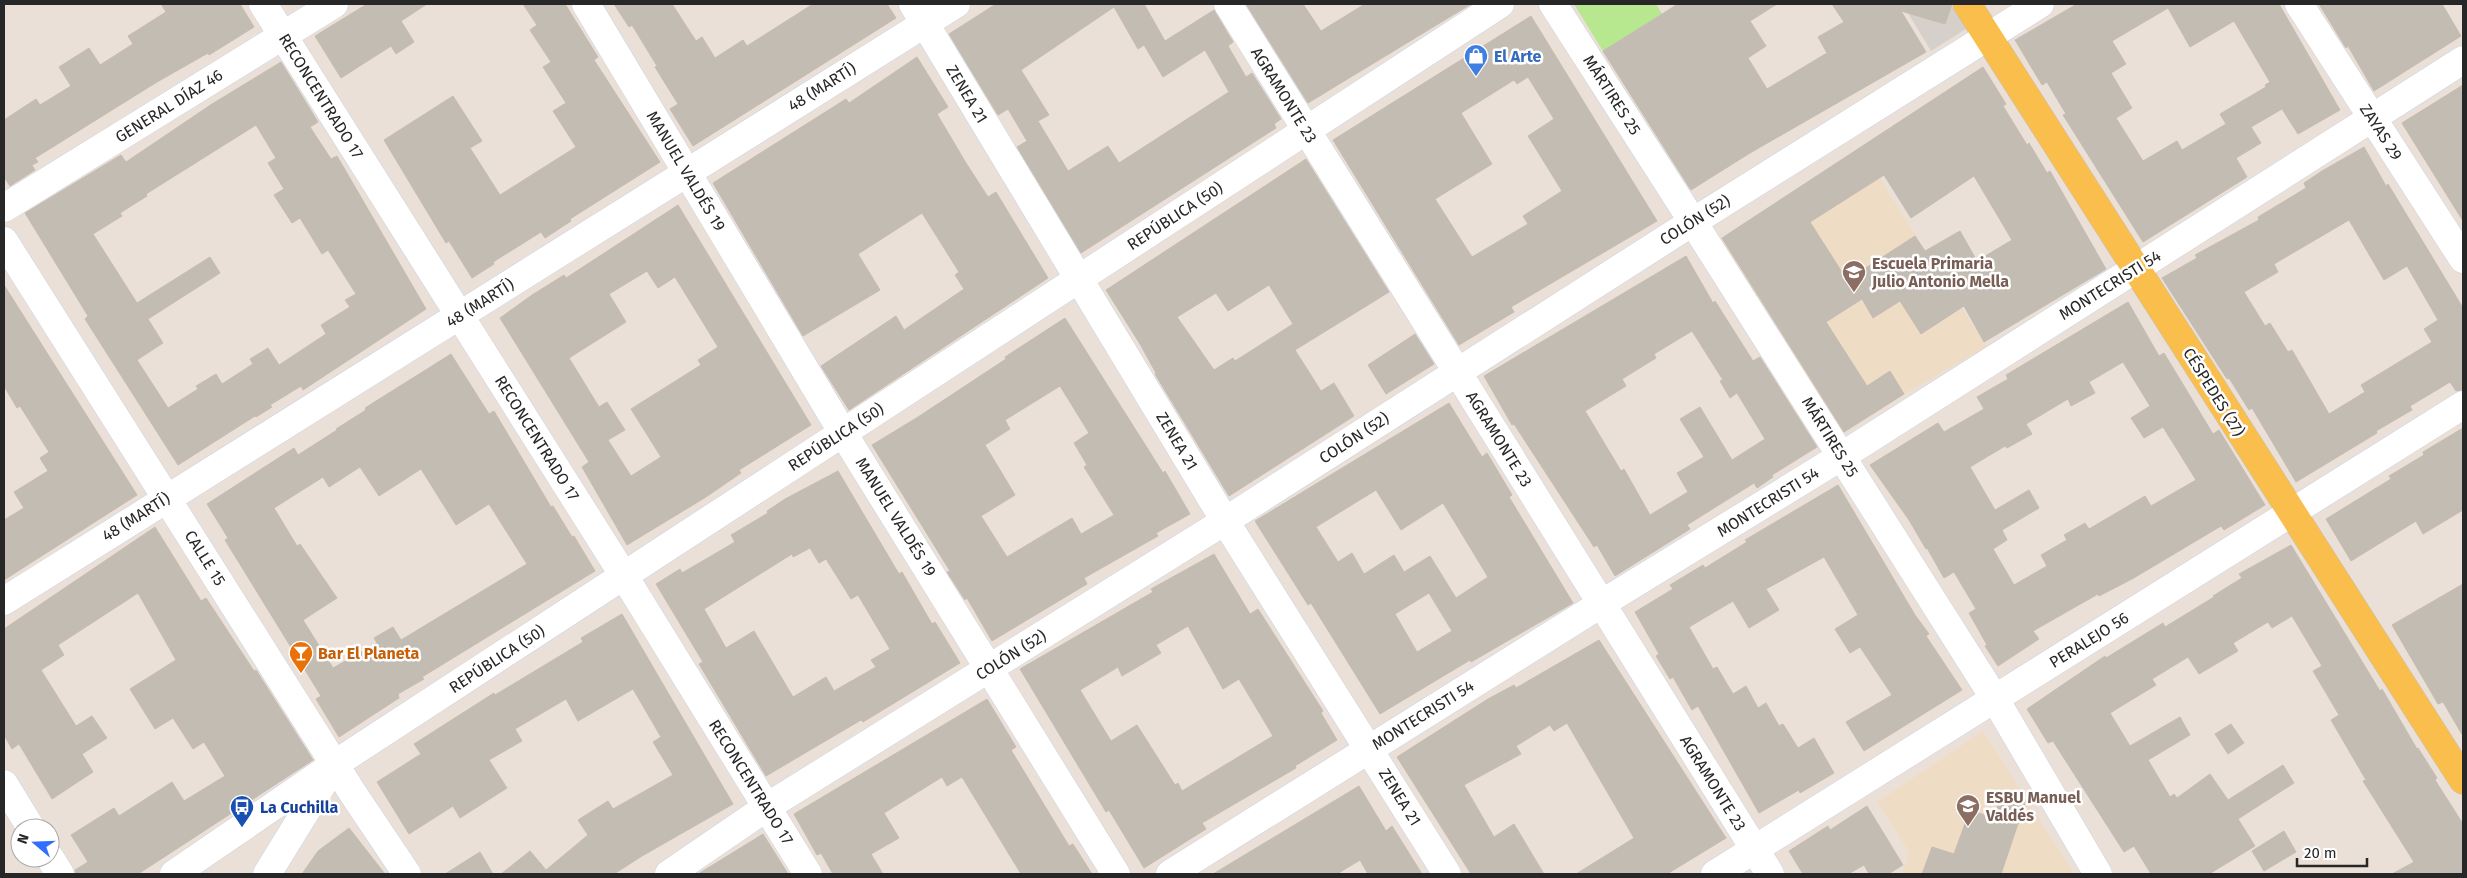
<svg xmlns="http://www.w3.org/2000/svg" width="2467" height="878" viewBox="0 0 2467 878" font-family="'Fira Sans',sans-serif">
<rect width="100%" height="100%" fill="#ebe0d7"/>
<g fill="#efdcc5">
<polygon points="1861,149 1987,347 1904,394 1843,433 1720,239"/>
<polygon points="1983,731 2074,874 1902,874 1909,852 1877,802"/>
</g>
<polygon fill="#b7e78f" points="1574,4 1656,4 1662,14 1603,51"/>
<polygon fill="#d6d0ca" points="1911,4 1951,4 1966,29 1931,51 1905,8"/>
<g fill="#c2bcb3" stroke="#c6bcb1" fill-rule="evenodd">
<polygon points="161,4 240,4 254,27 209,55 208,53 157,82 35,158 38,162 32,165 35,170 10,186 4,177 4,120 36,99 40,105 71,86 59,67 89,48 100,65 133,44 128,36 166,12"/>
<polygon points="367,4 427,4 401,21 414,42 396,54 391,46 341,78 315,36"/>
<polygon points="523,4 565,4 598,57 594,60 660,162 570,219 571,221 545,238 541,232 493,262 494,264 472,278 449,241 446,243 384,140 453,96 482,141 470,148 500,195 576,147 553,111 566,103 543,67 551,62 530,30 537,25"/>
<polygon points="614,4 672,4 696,41 702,37 715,58 743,40 747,46 813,4 887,4 896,18 693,146 670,109 678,104 655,67 657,66 632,25 629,27"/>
<path d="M996,4H1144L1165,41L1214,10L1233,42L1228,46L1246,77L1252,73L1281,119L1274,124L1276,128L1081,253L1017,147L1027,141L1008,109L998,115L949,34ZM1114,7L1138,49L1144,45L1163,77L1205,50L1229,92L1119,163L1108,146L1068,171L1038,121L1049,115L1021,70Z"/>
<polygon points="1246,4 1303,4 1321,31 1365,4 1471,4 1308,103"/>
<polygon points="1678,4 1777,4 1750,21 1766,46 1748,58 1767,89 1827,53 1818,37 1844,22 1832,4 1952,4 1945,24 1901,11 1926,52 1750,153 1691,190 1603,51"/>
<path d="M2077,4H2279L2340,110L2298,134L2282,109L2251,127L2261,143L2236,158L2247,177L2143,242L2063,115L2066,114L2047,82L2042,85L2015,40ZM2168,8L2190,47L2234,21L2270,82L2265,85L2266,87L2220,114L2226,124L2182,150L2177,141L2143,161L2116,118L2132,108L2111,73L2126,64L2112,41Z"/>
<polygon points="2319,4 2442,4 2461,36 2374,91 2348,46 2346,48"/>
<path d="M1531,16L1657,221L1511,307L1514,312L1459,345L1333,140ZM1528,77L1554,119L1528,136L1562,191L1523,216L1528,224L1472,257L1435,199L1492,164L1461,113L1514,80L1517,84Z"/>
<polygon points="917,57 948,107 937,114 966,163 988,197 996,192 1048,278 849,410 821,366 896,316 904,330 964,289 955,275 959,272 922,213 858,254 880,290 803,336 713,183 846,99 849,103"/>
<path d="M281,62L318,122L310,127L331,159L337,156L426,309L303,390L301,386L270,405L272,407L256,417L255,416L178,465L85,319L88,316L25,213L121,155L126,162L212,104ZM256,125L276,158L268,163L284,189L274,195L292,223L300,218L322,254L328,250L356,294L345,300L350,307L321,325L326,334L279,365L268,348L250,359L253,364L222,384L216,374L196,386L198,389L168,408L137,360L163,343L148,319L220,273L210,257L137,303L93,234L122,216L120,213L147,196L146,194Z"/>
<path d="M1983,67L2006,104L2003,106L2027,145L2029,143L2047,173L2050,171L2106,269L1984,342L1964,306L1921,334L1900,301L1873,318L1862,299L1826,322L1867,386L1890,371L1904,394L1844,432L1722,238ZM1884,175L1911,218L1974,176L2012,240L1977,261L1960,231L1925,251L1915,236L1847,280L1810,222Z"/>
<polygon points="2463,85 2463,221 2402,123"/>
<path d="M2364,147L2386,186L2388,184L2463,308V390L2456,391L2450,382L2410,406L2412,410L2376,431L2377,433L2296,482L2252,408L2249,410L2229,378L2227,379L2162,278L2197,258L2195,255L2259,220L2258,217L2306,188L2304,183L2322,171ZM2349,220L2384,280L2407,266L2438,320L2424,329L2432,342L2361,385L2365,392L2329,414L2292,350L2288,352L2270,323L2265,326L2244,292L2278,272L2274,264Z"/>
<path d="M1306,159L1389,292L1295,350L1321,391L1334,383L1354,416L1229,496L1155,374L1156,373L1140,344L1106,290ZM1269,285L1293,324L1235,361L1233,358L1214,370L1177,317L1216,293L1228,311Z"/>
<path d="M678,205L811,425L739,470L741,473L706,497L627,545L582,467L589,462L500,318L532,295L564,275L566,278ZM647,271L658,288L675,277L718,347L698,360L701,365L631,409L661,457L631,476L608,440L625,430L607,402L599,407L569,358L626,322L609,294Z"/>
<path d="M1686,256L1713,303L1715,301L1753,361L1760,357L1817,447L1772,475L1773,477L1757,488L1754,483L1687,525L1690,529L1615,576L1597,545L1594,547L1514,424L1512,425L1484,376ZM1692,331L1723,380L1720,381L1730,398L1737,393L1765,439L1732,460L1700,407L1680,419L1704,457L1677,473L1688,492L1650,515L1624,469L1621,471L1585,411L1626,386L1622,379L1656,358L1654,354Z"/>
<polygon points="4,285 137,495 4,580 4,520 24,508 14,492 48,471 40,458 49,452 20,406 17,408 4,386"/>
<path d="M2128,302L2159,356L2164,353L2213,434L2219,430L2265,505L2224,530L2221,526L2132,579L2099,596L2098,594L2033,631L2039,639L1998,666L1985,646L1987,645L1969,613L1976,609L1954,572L1944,578L1927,548L1926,549L1909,520L1870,465L1938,423L1944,432L1984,409L1977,397L2008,379L2006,375ZM2123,362L2150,406L2131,418L2144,438L2163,427L2196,480L2151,506L2145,496L2089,529L2085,523L2064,535L2067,540L2041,555L2047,566L2014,585L1993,549L2007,540L2002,530L2039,508L2029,490L1995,510L1970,467L2005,446L2007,448L2032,434L2026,424L2068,399L2071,406L2095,393L2089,382Z"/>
<path d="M1065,318L1163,473L1165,471L1190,514L1156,533L1158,536L1084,578L1087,584L992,641L967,598L965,600L947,572L950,571L872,445L918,417L1006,359L1005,357ZM1060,386L1089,433L1074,443L1087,465L1084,467L1114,515L1081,534L1072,518L1007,557L981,516L1015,495L985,445L1010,429L1005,420Z"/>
<polygon points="1415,334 1434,364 1386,394 1368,365"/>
<path d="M451,354L489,414L494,411L551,507L553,506L572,537L574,536L595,571L422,677L424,679L398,694L399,698L339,737L316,699L321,696L225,540L228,538L207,504L294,448L298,455L337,430L336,429L366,410L365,408ZM360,467L379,496L421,469L456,525L489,504L527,564L401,640L393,627L374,638L377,643L333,668L303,620L337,598L300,544L297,546L274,508L323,477L329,487Z"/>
<path d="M1449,403L1482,457L1487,453L1512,495L1509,497L1573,603L1471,662L1470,660L1380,714L1311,603L1308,605L1255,521ZM1376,490L1401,530L1443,503L1488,577L1456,598L1430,556L1404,572L1394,555L1364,574L1352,553L1338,562L1316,527ZM1429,593L1452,631L1417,652L1395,614Z"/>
<polygon points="2463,428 2463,510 2423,534 2416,521 2351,561 2326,519 2391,479 2389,476 2424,455 2423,452"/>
<path d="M838,471L899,574L902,572L932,624L935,622L960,663L863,722L861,720L766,776L699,664L703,662L656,584L680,569L682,573L735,542L731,535L768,513L767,511L785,499ZM810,548L819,563L826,559L851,599L858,595L890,649L871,660L876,667L834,691L826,677L793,697L754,631L726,648L704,609L792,554L793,557Z"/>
<polygon points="1838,485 1915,615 1929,634 1926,636 1962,690 1864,751 1846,722 1892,695 1860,647 1850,653 1835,629 1858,615 1824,557 1766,589 1779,610 1749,628 1733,601 1689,627 1713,669 1717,667 1733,694 1746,686 1758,708 1766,703 1779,726 1783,724 1798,748 1814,738 1834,773 1800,793 1799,790 1759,813 1698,706 1692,710 1673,677 1670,679 1656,656 1659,654 1635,612 1673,589 1670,585 1703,565 1705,568 1747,542 1745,540"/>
<polygon points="155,527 201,601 206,598 254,671 256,670 313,760 138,874 76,874 75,870 88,862 71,835 114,808 119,816 172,782 184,801 225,776 204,742 193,749 173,718 155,729 130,689 176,660 138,593 58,645 64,655 41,670 76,726 92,716 107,738 82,754 93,772 52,799 19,744 12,749 4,735 4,629"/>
<polygon points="2291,545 2380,691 2382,689 2417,749 2418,748 2437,778 2435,780 2463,824 2463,874 2392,874 2414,862 2363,781 2366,780 2331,720 2339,715 2313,671 2322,666 2292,616 2272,628 2268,622 2233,643 2238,651 2199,674 2188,657 2152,679 2156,685 2110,713 2130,746 2180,717 2190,735 2148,760 2170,797 2174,794 2177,798 2210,774 2228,800 2283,765 2294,783 2238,819 2255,846 2209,874 2151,874 2134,846 2124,852 2053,741 2048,743 2027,709 2105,656 2106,658 2163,623 2165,627 2214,597 2213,596 2242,578 2239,574"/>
<path d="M1214,554L1250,614L1258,609L1323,711L1321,713L1337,740L1295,766L1296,768L1202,823L1206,829L1144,868L1109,810L1106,812L1020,669L1153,592L1151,589ZM1188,626L1223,689L1239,679L1273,736L1182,791L1178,783L1175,785L1137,725L1111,741L1080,690L1118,667L1122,676L1161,653L1156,645Z"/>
<polygon points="2463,584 2463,736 2443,702 2438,704 2392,625"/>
<polygon points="622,614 733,804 642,856 614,874 501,874 530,851 546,870 588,835 578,820 608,801 613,809 673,775 653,742 661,737 633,689 578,721 566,699 515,729 522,741 489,760 507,788 460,818 453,806 409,834 377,782 421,754 414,744 494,693 495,695 583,642 581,638"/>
<polygon points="1599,640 1726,838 1667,874 1576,874 1634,838 1567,723 1554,731 1550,725 1516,746 1521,754 1464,785 1494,837 1514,824 1544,874 1471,874 1397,757 1488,699 1514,685 1516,688"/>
<polygon points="987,699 1016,747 1011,750 1069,846 1073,844 1092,874 1021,874 962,777 947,786 942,777 884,813 899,838 871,854 883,874 833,874 821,853 817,855 794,814"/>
<polygon points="2231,724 2244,743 2228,754 2215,734"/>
<polygon points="1359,786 1386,831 1392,826 1422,874 1368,874 1360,860 1337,874 1213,874"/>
<polygon points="2003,793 2026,800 2001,874 1922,874 1932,847 1954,854 1970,810 1993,818"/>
<polygon points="1867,806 1903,865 1888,874 1869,874 1864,865 1848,874 1803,874 1789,851 1828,826 1830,830"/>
<polygon points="349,828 385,874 302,874 318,851"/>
<polygon points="2284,831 2296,852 2264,871 2252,851"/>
<polygon points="763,834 788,874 698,874 742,847"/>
<polygon points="480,852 493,874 445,874"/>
</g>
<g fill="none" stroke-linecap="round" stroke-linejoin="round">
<g stroke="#ccd3e2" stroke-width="29">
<g id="minor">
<polyline points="263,4 624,576 808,874"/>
<polyline points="586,4 843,433 1116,874"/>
<polyline points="913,4 1225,521 1447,874"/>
<polyline points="1228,4 1770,874"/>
<polyline points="2299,4 2463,259"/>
<polyline points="4,208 334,4"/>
<polyline points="1693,222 1995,699 2098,874"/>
<polyline points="4,601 956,4"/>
<polyline points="4,784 31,828"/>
<polyline points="50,858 60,874"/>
<polyline points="267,874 335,764"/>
<polyline points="1170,874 1601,604 1842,456 2463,60"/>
<polyline points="1715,874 2463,405"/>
</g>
</g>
<g stroke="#ccd3e2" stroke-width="29">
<g id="tertiary">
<polyline points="1553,4 1693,222"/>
<polyline points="4,241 352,792 407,874"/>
</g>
</g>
<g stroke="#ccd3e2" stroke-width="29">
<g id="secondary">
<polyline points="174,874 335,764 1500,4"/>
<polyline points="669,874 767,807 1225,521 1680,230 2040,4"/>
</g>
</g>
<g stroke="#c3c3c3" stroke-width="29">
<polyline id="primary" points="1967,4 2463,780"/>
</g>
<use href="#minor" stroke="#fff" stroke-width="28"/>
<use href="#tertiary" stroke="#fff" stroke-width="28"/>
<use href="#secondary" stroke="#fff" stroke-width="28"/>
<use href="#primary" stroke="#fabe4d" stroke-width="28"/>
</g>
<defs>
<g id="shop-pin" transform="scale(1.25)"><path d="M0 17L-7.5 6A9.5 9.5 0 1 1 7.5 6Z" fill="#3f7fe0" stroke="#fff"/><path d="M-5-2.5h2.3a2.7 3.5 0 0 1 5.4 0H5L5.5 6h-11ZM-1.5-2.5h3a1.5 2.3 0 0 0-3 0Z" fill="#fff"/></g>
<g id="school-pin" transform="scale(1.25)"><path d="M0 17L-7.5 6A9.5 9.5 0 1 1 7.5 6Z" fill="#8d6e63" stroke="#fff"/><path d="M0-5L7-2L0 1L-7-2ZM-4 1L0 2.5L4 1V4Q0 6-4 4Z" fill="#fff"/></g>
<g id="bar-pin" transform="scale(1.25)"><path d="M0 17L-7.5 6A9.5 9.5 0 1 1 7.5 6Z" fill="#e8710a" stroke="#fff"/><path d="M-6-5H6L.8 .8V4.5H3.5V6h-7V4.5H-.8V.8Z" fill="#fff"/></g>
<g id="bus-pin" transform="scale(1.25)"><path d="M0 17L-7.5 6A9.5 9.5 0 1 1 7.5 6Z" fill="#1a4fb4" stroke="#fff"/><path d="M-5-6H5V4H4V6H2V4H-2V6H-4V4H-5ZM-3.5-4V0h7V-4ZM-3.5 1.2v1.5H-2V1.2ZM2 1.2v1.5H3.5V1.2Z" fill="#fff"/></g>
</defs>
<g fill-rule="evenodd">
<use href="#shop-pin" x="1476" y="56"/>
<use href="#school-pin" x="1854" y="272"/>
<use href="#bar-pin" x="301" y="653"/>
<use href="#school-pin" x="1968" y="806"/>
<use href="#bus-pin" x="242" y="807"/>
</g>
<g text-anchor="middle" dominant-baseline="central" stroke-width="5" stroke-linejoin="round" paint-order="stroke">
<g font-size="16" font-weight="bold" fill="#366cbe" stroke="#fff" text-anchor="start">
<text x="1494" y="56">El Arte</text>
</g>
<g font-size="16" fill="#272727" stroke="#fff">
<text transform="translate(822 87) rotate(-32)">48 (MARTÍ)</text>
<text transform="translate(967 94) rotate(59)">ZENEA 21</text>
<text transform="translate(1284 95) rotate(58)">AGRAMONTE 23</text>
<text transform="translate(1612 95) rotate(57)">MÁRTIRES 25</text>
<text transform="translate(321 96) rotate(58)">RECONCENTRADO 17</text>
<text transform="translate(169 106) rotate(-32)">GENERAL DÍAZ 46</text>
<text transform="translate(2381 132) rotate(57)">ZAYAS 29</text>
<text transform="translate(686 171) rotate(59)">MANUEL VALDÉS 19</text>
<text transform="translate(1175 216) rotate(-33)">REPÚBLICA (50)</text>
<text transform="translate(1695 220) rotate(-32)">COLÓN (52)</text>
<text transform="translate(2110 285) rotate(-32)">MONTECRISTI 54</text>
<text transform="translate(480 303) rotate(-32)">48 (MARTÍ)</text>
<text transform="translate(2214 392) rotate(58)">CÉSPEDES (27)</text>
<text transform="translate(836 437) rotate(-33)">REPÚBLICA (50)</text>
<text transform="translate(1830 437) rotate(58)">MÁRTIRES 25</text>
<text transform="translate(537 438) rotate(58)">RECONCENTRADO 17</text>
<text transform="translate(1354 438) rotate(-33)">COLÓN (52)</text>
<text transform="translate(1499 439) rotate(58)">AGRAMONTE 23</text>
<text transform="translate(1177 441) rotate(59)">ZENEA 21</text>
<text transform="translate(1768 502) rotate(-32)">MONTECRISTI 54</text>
<text transform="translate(136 517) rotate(-32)">48 (MARTÍ)</text>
<text transform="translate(896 517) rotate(58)">MANUEL VALDÉS 19</text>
<text transform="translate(205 558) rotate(58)">CALLE 15</text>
<text transform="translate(2089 640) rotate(-32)">PERALEJO 56</text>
<text transform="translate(1011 655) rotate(-32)">COLÓN (52)</text>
<text transform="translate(497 659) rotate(-33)">REPÚBLICA (50)</text>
<text transform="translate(1423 715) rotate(-32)">MONTECRISTI 54</text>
<text transform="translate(751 782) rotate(58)">RECONCENTRADO 17</text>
<text transform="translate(1713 783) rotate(58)">AGRAMONTE 23</text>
<text transform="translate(1400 797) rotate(58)">ZENEA 21</text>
</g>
<g font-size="16" font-weight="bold" fill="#785e54" stroke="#fff" text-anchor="start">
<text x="1872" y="263">Escuela Primaria<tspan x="1872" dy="18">Julio Antonio Mella</tspan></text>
<text x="1986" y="797">ESBU Manuel<tspan x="1986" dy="18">Valdés</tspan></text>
</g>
<g font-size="16" font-weight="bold" fill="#c56008" stroke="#fff" text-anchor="start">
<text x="318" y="653">Bar El Planeta</text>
</g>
<g font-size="16" font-weight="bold" fill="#164399" stroke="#fff" text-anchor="start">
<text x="260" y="807">La Cuchilla</text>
</g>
</g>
<rect width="2467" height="878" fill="none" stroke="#272727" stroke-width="10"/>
<g transform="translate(35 843) rotate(289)"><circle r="24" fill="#ffffff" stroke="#a9a9a9"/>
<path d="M0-4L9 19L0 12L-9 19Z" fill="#316eff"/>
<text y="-8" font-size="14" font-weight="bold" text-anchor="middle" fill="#272727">N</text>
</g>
<path d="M2297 858v8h70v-8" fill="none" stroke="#272727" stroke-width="2.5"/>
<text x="2304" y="858" font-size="15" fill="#272727" stroke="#ffffff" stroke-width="4" paint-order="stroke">20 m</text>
</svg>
